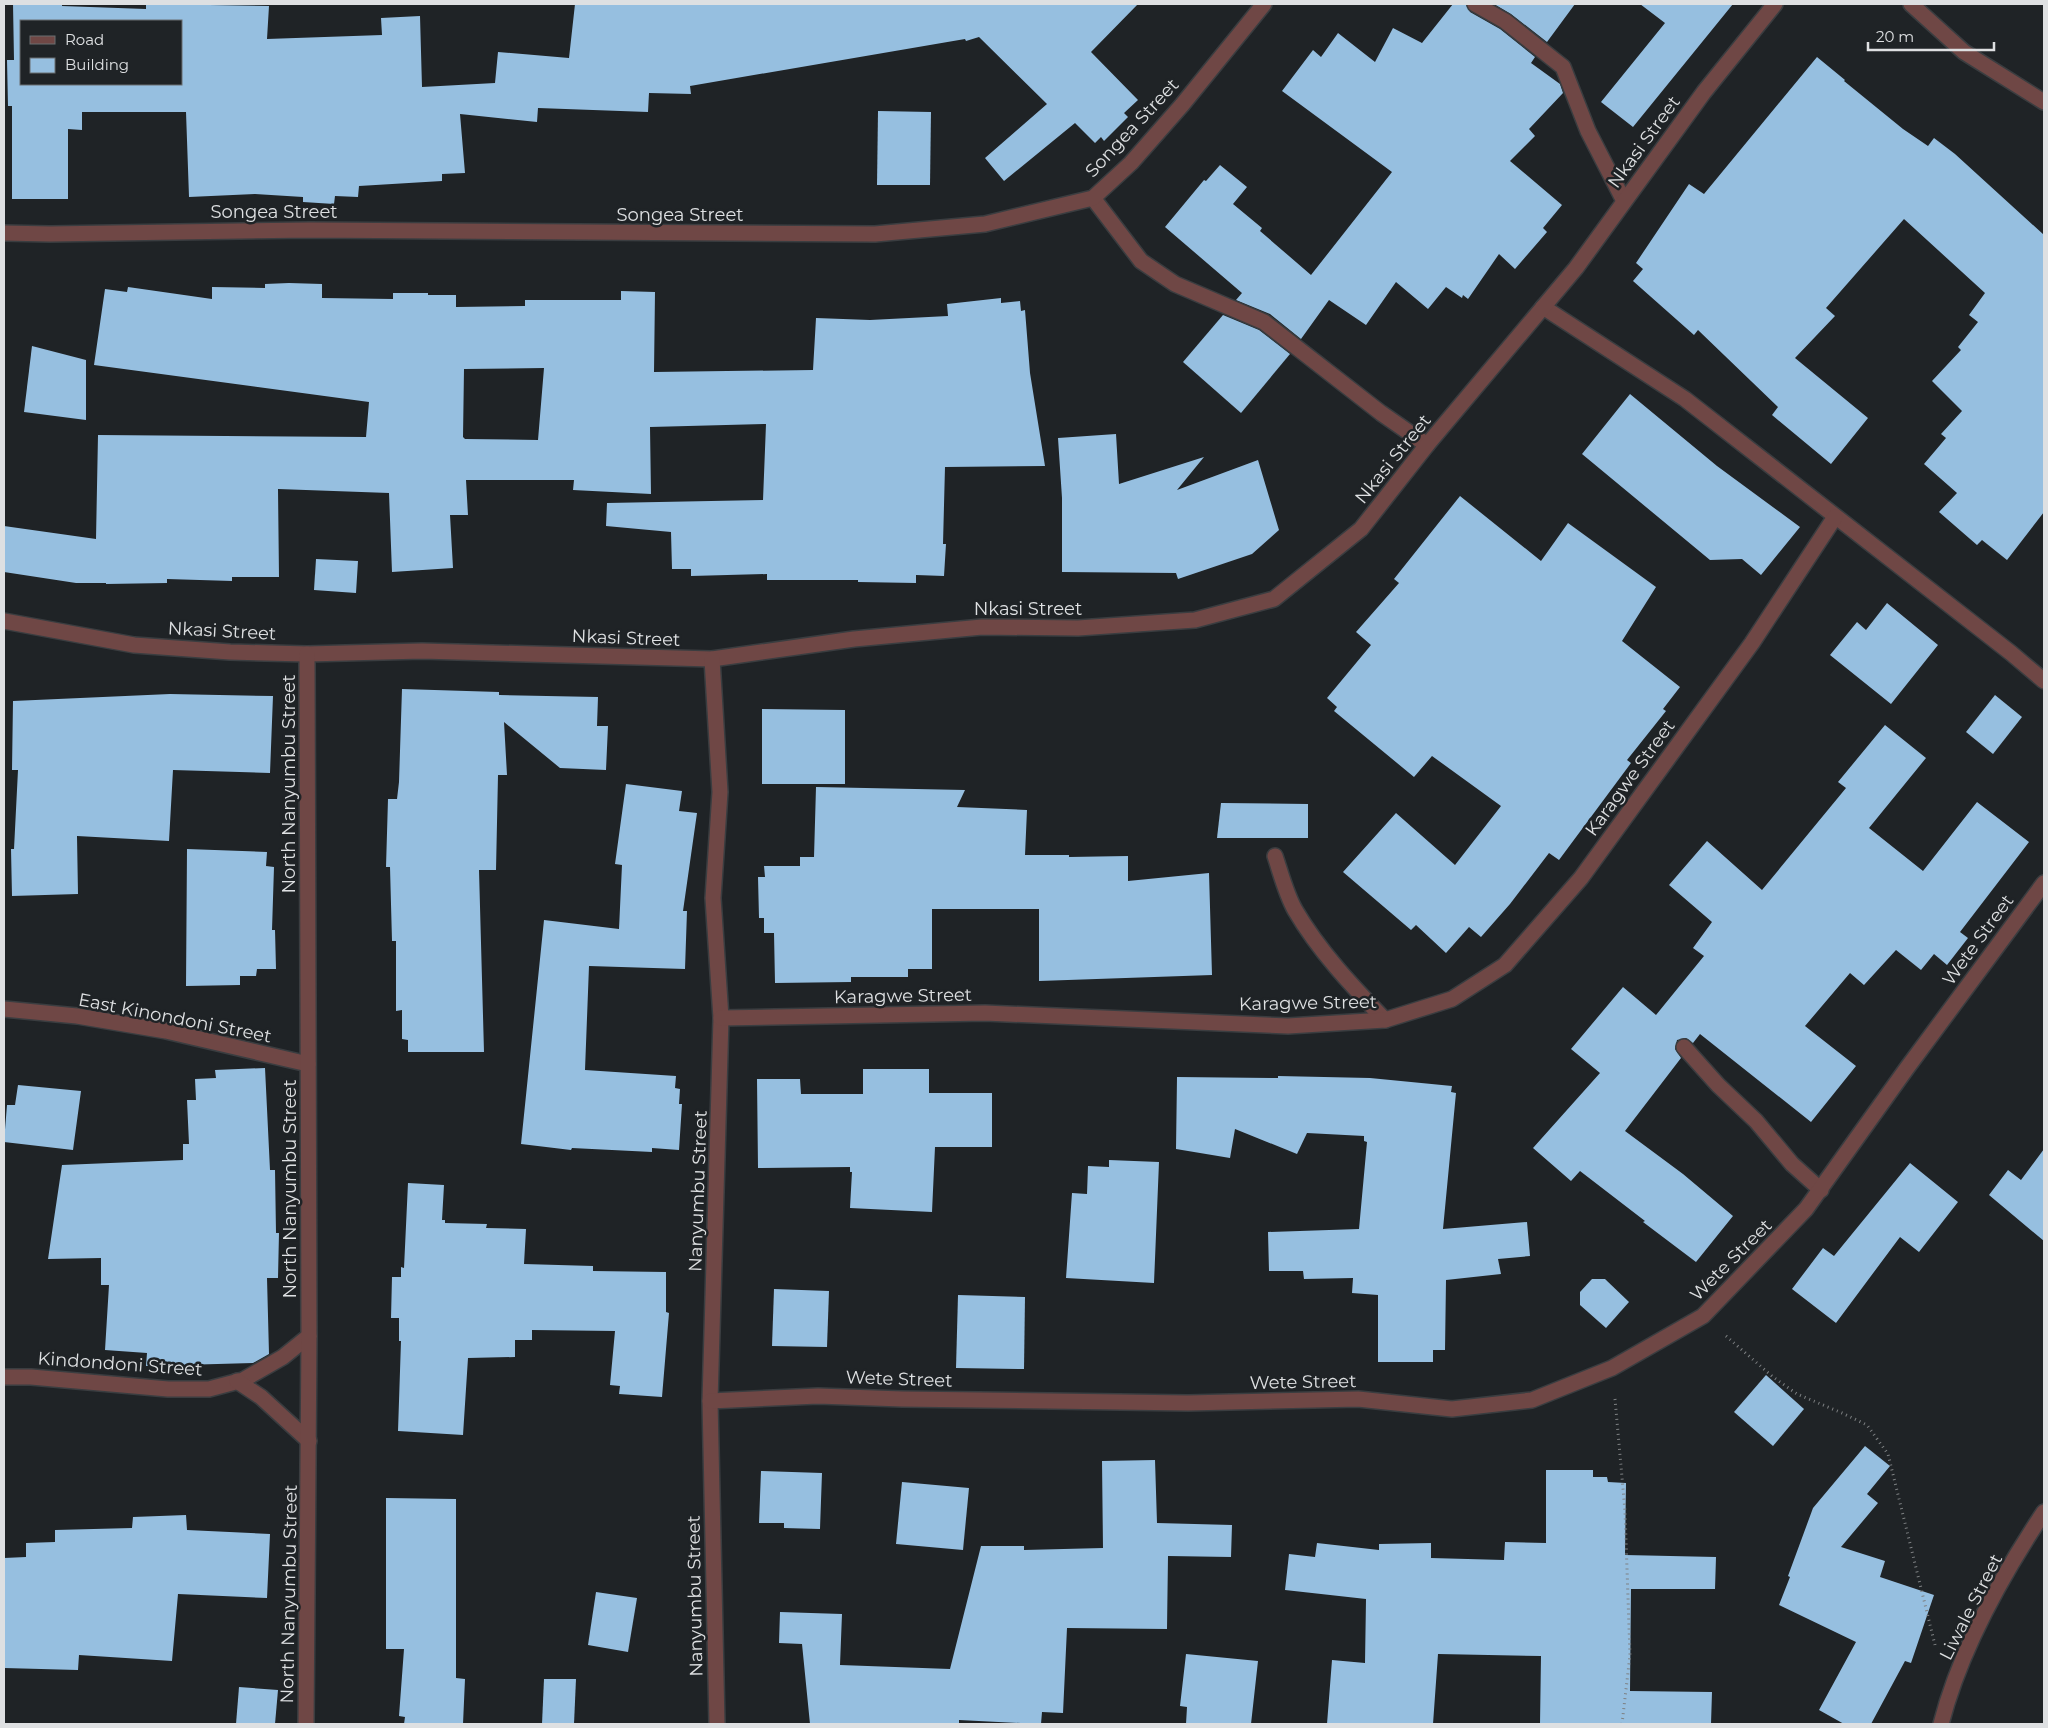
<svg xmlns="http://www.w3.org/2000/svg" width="2048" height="1728" viewBox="0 0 2048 1728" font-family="Montserrat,sans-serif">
<rect width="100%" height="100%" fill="#1f2326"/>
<g fill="#96bfe0" fill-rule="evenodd">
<path d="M13,4H62V6L146,9V4L269,6L267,39L382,35L381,18L420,16L422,87L495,83L498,52L569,58L575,4H1138L1091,52L1138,100L1124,113L1128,117L1104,141L1101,137L1095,143L1075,123L1004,181L985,158L1047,104L979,37L966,41L965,39L690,86L691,94L649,93L648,112L538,108L537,122L460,114L465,173L442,174V181L359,186L358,197L335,196L334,204L303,202V197L255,194L189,197L186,112H82V130L68,129V199H12V106H8L7,60H14ZM21,21H181V84H21Z"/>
<polygon points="1453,4 1466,4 1470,12 1500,29 1535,57 1531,63 1560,84 1563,93 1529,129 1535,136 1510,161 1562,205 1543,228 1547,232 1515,269 1499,254 1468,299 1463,295 1462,298 1446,287 1428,309 1396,282 1366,325 1329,300 1301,339 1270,314 1236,300 1242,293 1165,227 1204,180 1206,181 1220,165 1247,187 1233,204 1262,228 1260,231 1311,275 1392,172 1282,91 1313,50 1321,57 1338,33 1375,62 1393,28 1422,43"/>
<polygon points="1494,4 1575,4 1547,42 1511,14"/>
<polygon points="1640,4 1733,4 1633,127 1601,102 1665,23"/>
<polygon points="1817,57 1845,80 1844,81 1903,129 1928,146 1934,138 1955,154 2044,235 2044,512 2007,560 1982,540 1977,545 1939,512 1957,493 1924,464 1946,438 1941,434 1962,411 1932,381 1961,350 1958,347 1978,322 1969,315 1985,293 1904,219 1826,308 1835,316 1795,358 1868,418 1831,464 1772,415 1778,407 1698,330 1694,335 1633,281 1643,269 1636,263 1689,184 1704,194"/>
<polygon points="878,111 931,112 930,185 877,185"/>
<path d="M289,283L322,284V298L393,299V293H428V295H456V307L525,306V300H621V291L655,292L654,372L813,370L816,318L870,320L948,316L947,304L1001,298V303L1020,301L1021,311L1025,310L1030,373L1045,466L945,467L943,544H946L944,576L916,575V583L858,582V580H767V574L691,576V569H672L671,532L606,526L607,503L763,500L766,424L650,427L651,494L573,490L574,480H466L468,515H450L453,568L392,572L389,493L278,489L279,577H232V581L167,579V583L106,584V583H76L4,572V526L96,539L98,435L366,437L369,402L94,365L105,289L127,292L128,287L212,299V287L265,288V284ZM544,368L538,440L465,439L463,437L464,369Z"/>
<polygon points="1223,315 1259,330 1290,354 1241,413 1183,362"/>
<polygon points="32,346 86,360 86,420 24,412"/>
<polygon points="1630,394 1717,466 1800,527 1761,575 1742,559 1710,560 1582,454"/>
<polygon points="1116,434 1119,484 1204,457 1177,490 1258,460 1279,530 1252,554 1178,579 1176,573 1062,572 1062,498 1058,438"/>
<polygon points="1460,496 1541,561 1568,523 1656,587 1622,641 1680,687 1663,709 1666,711 1627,760 1631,763 1559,860 1549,853 1510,904 1481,937 1469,927 1446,953 1416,925 1411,930 1343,872 1396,813 1455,865 1501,806 1432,756 1414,777 1334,711 1337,707 1327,698 1371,645 1356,632 1399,583 1394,579"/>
<polygon points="316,559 358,561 356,593 314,590"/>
<polygon points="1887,603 1938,645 1891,704 1830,655 1857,622 1866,630"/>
<polygon points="402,689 499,692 499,695 598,697 597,726 608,726 606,770 560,768 504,722 507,775 498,775 496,870 479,870 484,1052 408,1052 408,1040 402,1039 402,1010 396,1011 396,941 392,941 390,867 386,867 388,799 397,799 399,782"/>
<polygon points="170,694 273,696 270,773 173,770 169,841 77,836 78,894 12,896 11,849 14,849 18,770 12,770 13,701"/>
<polygon points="1995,695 2022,717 1993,754 1966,732"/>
<polygon points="762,709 845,710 845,784 762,784"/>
<polygon points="1885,725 1926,758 1869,828 1923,871 1977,802 2029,842 1960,932 1968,938 1947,965 1934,954 1921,970 1896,950 1864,985 1850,973 1805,1026 1856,1066 1811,1122 1700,1034 1693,1043 1686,1038 1677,1040 1675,1049 1681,1058 1625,1131 1683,1174 1733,1216 1696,1262 1643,1222 1645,1221 1580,1171 1571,1181 1533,1148 1600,1073 1571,1049 1623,987 1656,1015 1704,956 1693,948 1712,922 1669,885 1707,841 1762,890 1846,788 1838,782"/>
<polygon points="626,784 682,791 679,811 697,813 683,911 687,911 685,969 589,966 585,1070 676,1076 675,1088 680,1089 679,1104 682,1104 679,1150 652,1148 652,1152 572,1148 571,1150 521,1144 544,920 619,929 622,865 615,864"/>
<polygon points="816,787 965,790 957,807 1027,810 1025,855 1069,855 1069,857 1128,856 1128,881 1209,873 1212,975 1039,981 1039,909 932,909 932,969 908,969 908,977 851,977 851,982 775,983 774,933 764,933 764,918 759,918 758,877 765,877 764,866 800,866 800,857 814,857"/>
<polygon points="1221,803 1308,804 1308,838 1217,838"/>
<polygon points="187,849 267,852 266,866 274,867 272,930 275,930 276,969 257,969 256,976 240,976 240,985 186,986"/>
<polygon points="265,1068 270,1170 275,1170 276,1233 279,1233 278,1278 267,1278 269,1354 253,1363 146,1366 147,1353 105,1350 109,1285 101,1285 101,1258 48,1259 62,1165 183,1160 183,1144 189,1144 187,1100 196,1100 195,1079 216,1078 215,1070"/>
<polygon points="863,1069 929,1069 929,1093 992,1093 992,1147 935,1147 932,1212 850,1208 852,1172 850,1172 850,1167 758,1168 757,1079 800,1079 801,1094 863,1094"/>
<polygon points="1278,1076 1370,1078 1452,1086 1451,1092 1456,1093 1443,1229 1527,1222 1530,1256 1498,1259 1501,1274 1446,1280 1445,1350 1433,1350 1433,1362 1378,1362 1378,1295 1352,1293 1353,1278 1304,1279 1303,1271 1269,1271 1268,1232 1359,1229 1367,1142 1364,1141 1364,1136 1307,1133 1297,1154 1235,1129 1230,1158 1176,1149 1177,1077 1278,1078"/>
<polygon points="18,1085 81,1091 73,1150 4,1142 7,1105 15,1105"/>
<polygon points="2044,1149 2044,1241 1989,1195 2008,1170 2021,1180"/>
<polygon points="1109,1160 1159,1162 1154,1283 1066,1278 1072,1193 1087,1194 1088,1166 1109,1167"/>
<polygon points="1910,1163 1958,1202 1919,1252 1900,1237 1836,1323 1792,1289 1823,1248 1834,1256"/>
<polygon points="408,1183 444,1185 442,1220 445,1220 445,1223 487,1224 486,1228 526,1229 524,1264 593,1266 593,1271 666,1272 666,1312 669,1313 662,1397 619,1394 620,1386 610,1385 615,1331 532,1330 532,1340 515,1340 515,1357 468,1358 463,1435 398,1431 401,1341 399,1341 399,1318 391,1318 392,1277 401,1277 401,1267 404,1268"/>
<polygon points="1592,1279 1605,1279 1629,1302 1606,1328 1580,1305 1580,1292"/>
<polygon points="774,1289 829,1291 827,1347 772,1346"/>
<polygon points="958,1295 1025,1297 1024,1369 956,1368"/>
<polygon points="1766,1375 1804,1409 1773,1446 1734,1412"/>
<polygon points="1865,1446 1890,1466 1867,1494 1878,1503 1841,1547 1885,1561 1880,1577 1934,1595 1911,1663 1905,1661 1871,1724 1844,1724 1819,1710 1856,1642 1779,1605 1790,1577 1788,1576 1813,1508"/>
<polygon points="1155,1460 1157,1523 1232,1525 1231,1557 1168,1556 1167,1629 1067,1628 1063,1713 1042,1712 1041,1724 959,1720 959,1724 810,1724 802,1644 779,1643 780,1612 842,1614 840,1665 950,1669 981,1546 1024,1546 1024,1550 1103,1548 1102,1461"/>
<polygon points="1546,1470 1593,1470 1593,1477 1607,1477 1608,1482 1626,1483 1625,1555 1716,1557 1715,1589 1631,1589 1630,1691 1712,1692 1711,1724 1540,1724 1541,1656 1438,1654 1433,1724 1327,1724 1332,1660 1365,1663 1366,1599 1285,1590 1289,1554 1315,1557 1317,1543 1379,1550 1379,1544 1431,1543 1431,1558 1504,1560 1505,1542 1546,1543"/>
<polygon points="761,1471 822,1473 820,1529 784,1528 784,1523 759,1523"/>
<polygon points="902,1482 969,1488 963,1550 896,1544"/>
<polygon points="386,1498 456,1499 456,1678 465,1679 463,1724 404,1724 405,1717 399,1716 404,1649 386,1649"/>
<polygon points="186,1515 187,1530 270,1534 267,1598 178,1594 172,1661 79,1655 78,1670 4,1668 4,1558 26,1557 26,1543 55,1542 55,1530 132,1528 133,1517"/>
<polygon points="596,1592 637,1598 628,1652 588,1645"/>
<polygon points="1186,1654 1258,1661 1251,1724 1186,1724 1187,1707 1180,1706"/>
<polygon points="544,1679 576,1679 574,1724 542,1724"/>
<polygon points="239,1687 278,1690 275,1724 236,1724"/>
</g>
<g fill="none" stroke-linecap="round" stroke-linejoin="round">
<g stroke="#3a3d40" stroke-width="18">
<g id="street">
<polyline points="1475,4 1505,21 1563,67 1588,131 1624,201"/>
<polyline points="1911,4 1964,52 2044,102"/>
<polyline points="1093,198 1141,261 1175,284 1264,322 1381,413 1427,445"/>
<polyline points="4,233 50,234 310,230 875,234 985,224 1093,198 1131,163 1182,105 1264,4"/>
<polyline points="1543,307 1685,399 2011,653 2044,681"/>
<polyline points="4,621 134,645 230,652 307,654 422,651 712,659 854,639 982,627 1078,628 1195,620 1274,599 1361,529 1427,445 1576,268 1704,92 1775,4"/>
<polyline points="712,659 720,792 713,898 721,1018 710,1401 717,1724"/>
<path d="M1275,856C1281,874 1286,894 1295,910C1319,951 1352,986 1385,1020"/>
<polyline points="4,1009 77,1016 166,1031 308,1064"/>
<polyline points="721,1018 985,1013 1288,1026 1385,1020 1452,999 1505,965 1581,878 1752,643 1835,517"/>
<polyline points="1684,1047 1718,1085 1756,1121 1792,1164 1821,1190"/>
<polyline points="4,1377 31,1377 168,1389 209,1389 243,1380 283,1357 309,1336"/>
<polyline points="237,1381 261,1397 309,1441"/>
<polyline points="710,1401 818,1396 902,1399 1188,1403 1358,1399 1452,1409 1532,1400 1612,1368 1703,1316 1806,1209 1907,1068 2044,883"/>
<polyline points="306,1724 309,1336 307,654"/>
<path d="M1941,1724C1960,1650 2002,1575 2044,1512"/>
</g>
</g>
<g stroke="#7e8183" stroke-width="3" stroke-dasharray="1 4" stroke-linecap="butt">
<polyline points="1726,1336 1773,1377 1797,1394 1842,1413 1867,1425 1888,1454 1935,1645"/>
<polyline points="1615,1399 1625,1511 1630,1655 1622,1724"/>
</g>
<use href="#street" stroke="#6f4745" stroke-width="15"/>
</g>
<g text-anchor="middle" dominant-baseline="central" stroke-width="5" stroke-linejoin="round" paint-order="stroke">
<g font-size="18" fill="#dee0e2" stroke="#1f2326">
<text transform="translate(1132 128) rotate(-47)">Songea Street</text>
<text transform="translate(1644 142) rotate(-54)">Nkasi Street</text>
<text x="274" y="212">Songea Street</text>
<text x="680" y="215">Songea Street</text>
<text transform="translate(1393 459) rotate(-51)">Nkasi Street</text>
<text x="1028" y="609">Nkasi Street</text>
<text transform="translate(222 631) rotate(3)">Nkasi Street</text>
<text transform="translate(626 638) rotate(2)">Nkasi Street</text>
<text transform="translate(1630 778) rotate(-54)">Karagwe Street</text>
<text transform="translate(289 784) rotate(-90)">North Nanyumbu Street</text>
<text transform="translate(1978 940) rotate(-54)">Wete Street</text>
<text transform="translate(903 996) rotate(-1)">Karagwe Street</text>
<text transform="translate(1308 1003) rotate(-1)">Karagwe Street</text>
<text transform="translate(175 1018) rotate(11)">East Kinondoni Street</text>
<text transform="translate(290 1189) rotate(-90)">North Nanyumbu Street</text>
<text transform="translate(698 1191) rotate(-88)">Nanyumbu Street</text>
<text transform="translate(1731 1260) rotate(-45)">Wete Street</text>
<text transform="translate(120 1364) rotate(4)">Kindondoni Street</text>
<text transform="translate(899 1379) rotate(2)">Wete Street</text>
<text transform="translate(1303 1382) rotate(-1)">Wete Street</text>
<text transform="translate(289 1594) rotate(-89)">North Nanyumbu Street</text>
<text transform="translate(695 1596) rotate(-91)">Nanyumbu Street</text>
<text transform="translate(1971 1607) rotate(-63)">Liwale Street</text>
</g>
</g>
<rect width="2048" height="1728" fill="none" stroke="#dee0e2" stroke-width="10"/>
<rect x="20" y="20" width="162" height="65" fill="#1f2326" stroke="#6b6f71"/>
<rect x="30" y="36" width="25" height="8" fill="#6f4745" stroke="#6b6f71"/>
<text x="65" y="45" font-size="15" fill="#dee0e2">Road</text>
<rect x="30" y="58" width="25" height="15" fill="#96bfe0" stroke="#6b6f71"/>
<text x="65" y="70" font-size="15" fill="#dee0e2">Building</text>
<path d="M1868 42v8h126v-8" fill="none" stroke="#dee0e2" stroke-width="2.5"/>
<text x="1876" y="42" font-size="15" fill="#dee0e2" stroke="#1f2326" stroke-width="4" paint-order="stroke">20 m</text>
</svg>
